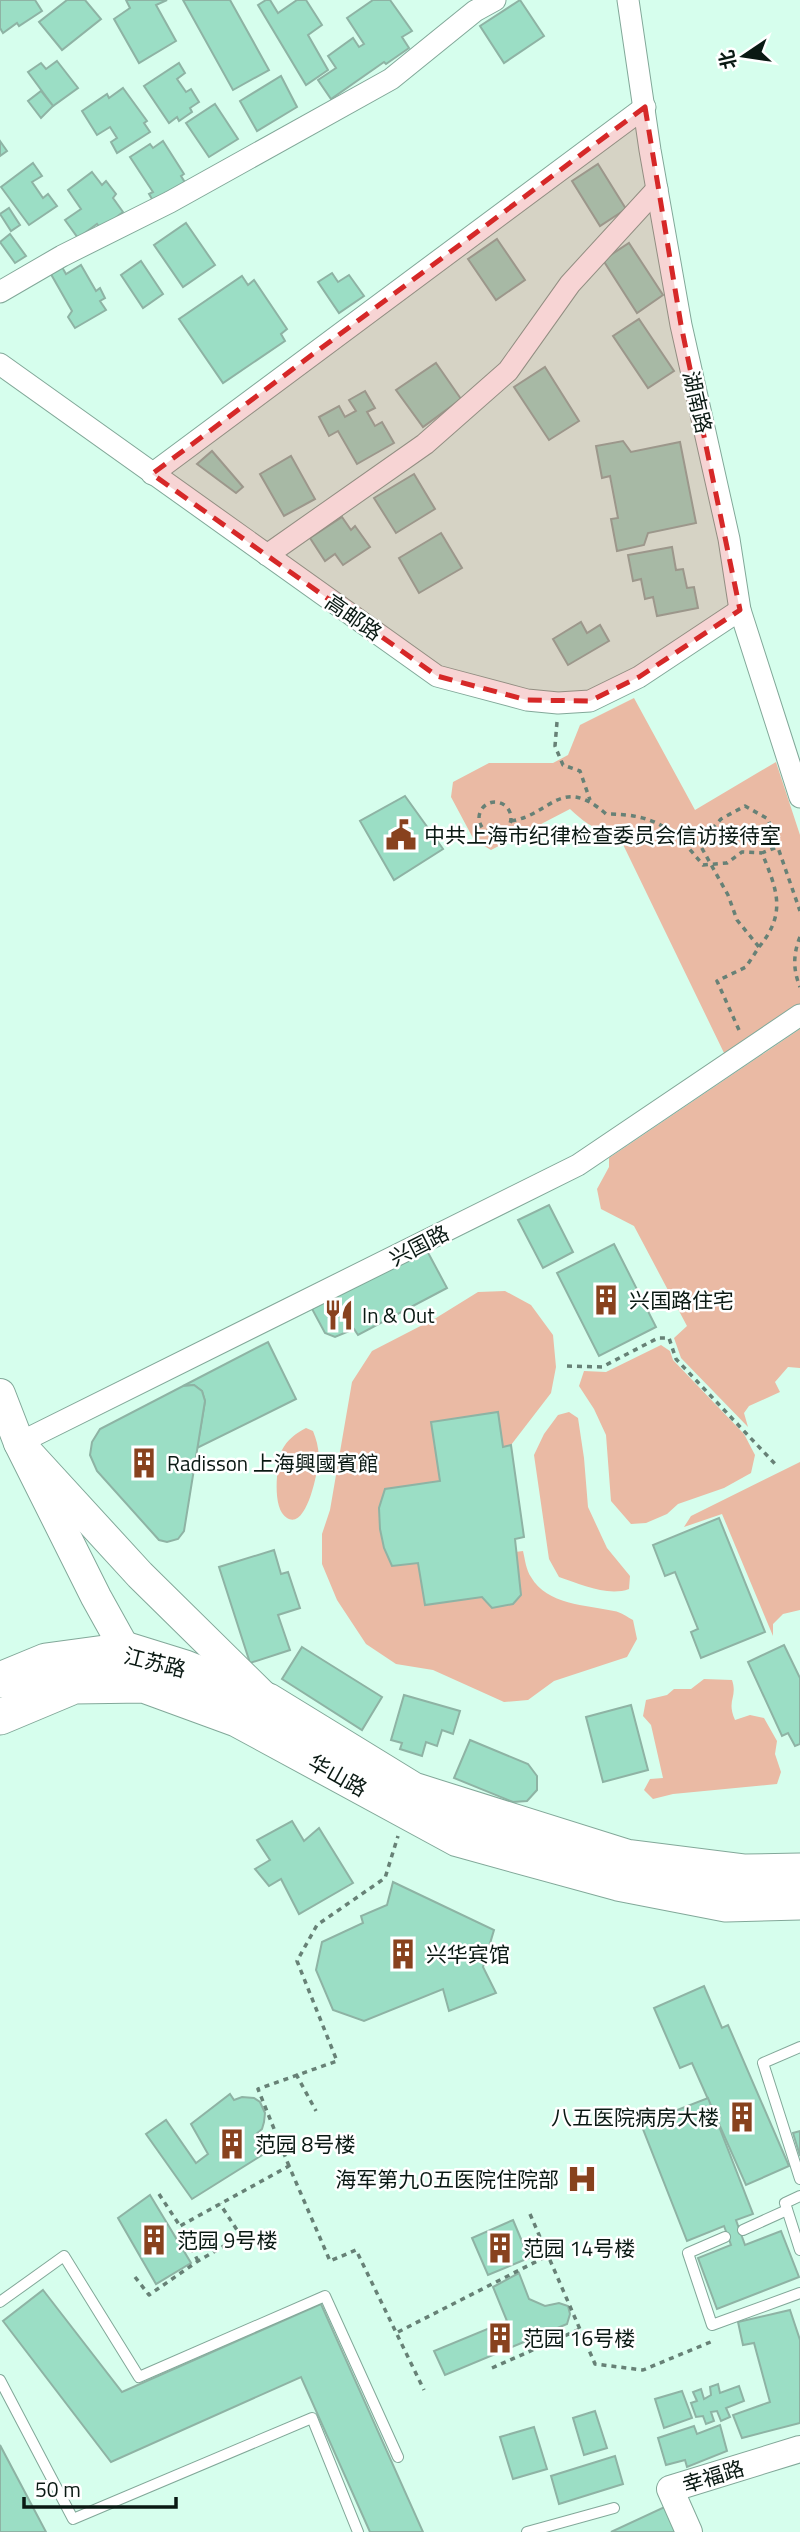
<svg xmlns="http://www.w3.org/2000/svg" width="800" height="2532" viewBox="0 0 800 2532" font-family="'Titillium Web','Noto Sans SC',sans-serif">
<rect width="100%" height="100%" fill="#d6feed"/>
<g fill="#eabaa4">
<path d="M634,698L695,810L776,762L800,835V1004L725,1055L616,830C597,834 583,821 570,809L491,850L474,840L451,797L453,782L489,763H553L568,755L580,725Z"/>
<polygon points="800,1029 800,1368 788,1367 775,1382 780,1392 749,1406 744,1413 748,1427 681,1358 674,1338 687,1326 634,1226 601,1209 597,1189 609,1167 609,1158"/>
<path d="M505,1291L531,1305L553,1335L556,1367L551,1393L511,1445L503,1447L498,1412L432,1422L440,1481L385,1489C379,1511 379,1526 384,1548L418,1563L425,1605L482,1597L493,1608L513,1604L521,1595L515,1552L523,1551C525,1559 526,1570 531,1577C547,1605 586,1605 614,1611C621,1612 627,1617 633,1620L637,1639L627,1657L554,1681L528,1700L504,1702L433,1670L396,1664L366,1644L337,1600L322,1564V1534L330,1510L352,1382L372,1351L436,1318L478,1292Z"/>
<polygon points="661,1345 670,1351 673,1360 744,1434 755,1455 751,1473 724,1488 678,1504 667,1514 646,1523 631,1524 611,1501 606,1435 594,1409 579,1386 584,1371 606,1372"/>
<path d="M569,1412L578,1418L584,1458L588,1507L607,1548L630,1576L629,1589C608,1597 580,1584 559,1577L549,1559L534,1455L544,1434L558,1415Z"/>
<path d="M306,1428L313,1431C317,1441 320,1452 318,1463C317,1475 306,1530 287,1518C271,1509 277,1464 282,1450C287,1440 296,1433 306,1428Z"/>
<polygon points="800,1462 800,1610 783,1614 773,1624 773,1636 722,1514 684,1527 691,1516"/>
<path d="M704,1679L732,1680C738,1698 726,1700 735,1720L750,1715L764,1718L777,1741L775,1754L781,1772L777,1784L673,1794L653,1799L644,1790L650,1779L663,1778L651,1725L643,1716L646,1700L667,1695L674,1689H691Z"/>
</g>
<g fill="#9bdec5" stroke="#8eb3a4" stroke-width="2">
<polygon points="0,0 35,0 42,11 19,26 17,23 3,33 0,28"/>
<polygon points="67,0 85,0 101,19 62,50 39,22"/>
<polygon points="126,0 167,0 156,5 176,41 139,63 114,19 130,8"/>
<polygon points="183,0 230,0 269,70 233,90"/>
<polygon points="266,0 270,0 278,13 297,0 306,0 322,25 308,35 328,70 306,85 258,5"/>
<polygon points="373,0 390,0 412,31 402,37 409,48 386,64 384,62 331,99 318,80 336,68 328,56 353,38 359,47 364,44 347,18"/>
<polygon points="520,0 544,36 504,63 480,26"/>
<polygon points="57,61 78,88 53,106 28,72 41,63 46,69"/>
<polygon points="179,63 185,73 177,79 186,92 191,89 199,102 190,108 192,112 179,121 177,117 169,123 144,86"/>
<polygon points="281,76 297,107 257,131 240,101"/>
<polygon points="123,88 147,121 144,123 150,132 117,153 111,142 117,138 110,127 97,135 82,111 107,94 109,98"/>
<polygon points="41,91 53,106 41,118 28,101"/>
<polygon points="215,104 238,139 209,157 186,123"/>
<polygon points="0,141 7,151 0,156"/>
<polygon points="163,141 184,174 181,176 186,184 155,204 149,194 153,192 130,157 150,144 153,148"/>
<polygon points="33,163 42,176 32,182 43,198 48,194 57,206 29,225 1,187"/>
<polygon points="598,164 626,209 600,226 572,181"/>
<polygon points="92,172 102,185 106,181 116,194 113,198 123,212 101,229 97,224 78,238 65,220 81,209 68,190"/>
<polygon points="9,208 20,225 11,231 0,214"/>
<polygon points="186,223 215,265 183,287 154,245"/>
<polygon points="10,234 26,256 15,263 0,242"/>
<polygon points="497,239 525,280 496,300 468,259"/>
<polygon points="629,243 663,295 637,313 603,260"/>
<polygon points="141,261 163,294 143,308 121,275"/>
<polygon points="81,265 96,291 100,288 105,298 100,301 106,310 75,328 68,317 72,311 48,269 62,267 66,274"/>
<polygon points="332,273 338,282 349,275 364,296 339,313 318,282"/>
<polygon points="242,276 248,285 254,280 287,329 281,334 285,341 223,383 179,319"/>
<polygon points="639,319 674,371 648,388 613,336"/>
<polygon points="436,363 461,399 423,427 396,390"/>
<polygon points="545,367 579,421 549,440 514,387"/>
<polygon points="365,391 375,408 367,412 375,426 382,422 394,443 357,464 338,431 329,436 319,417 339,406 345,417 356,411 349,400"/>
<polygon points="623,441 631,452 680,442 696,523 648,533 644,545 617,551 611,519 618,518 610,476 602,478 596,446"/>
<polygon points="212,451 243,487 236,493 197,464"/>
<polygon points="291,456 315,499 284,516 260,474"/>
<polygon points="414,474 435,509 396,533 374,498"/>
<polygon points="342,517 351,530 355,526 370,547 343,565 335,554 325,561 310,538"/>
<polygon points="441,533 462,568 419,593 399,558"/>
<polygon points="672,547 676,570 683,569 687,588 694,587 698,608 657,616 653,597 645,599 641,579 633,581 628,555"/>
<polygon points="581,622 587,633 600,625 609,641 568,665 553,639"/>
<polygon points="405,796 443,849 394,880 360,821"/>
<polygon points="549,1205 573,1252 543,1268 518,1220"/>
<polygon points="614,1244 656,1327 599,1356 557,1273"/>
<polygon points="425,1247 447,1288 358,1335 354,1329 335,1337 325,1333 311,1307"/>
<polygon points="268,1342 296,1399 197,1448 205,1401 202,1391 194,1385 183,1386"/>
<polygon points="194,1385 202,1391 205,1401 184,1531 178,1539 167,1542 159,1540 97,1471 90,1455 92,1442 100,1429 183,1386"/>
<polygon points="498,1412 503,1447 511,1445 524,1537 515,1539 521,1595 513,1604 492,1608 482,1597 425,1605 418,1563 392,1566 384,1548 380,1529 379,1508 385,1489 440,1481 431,1422"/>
<polygon points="719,1518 765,1632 701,1658 691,1632 698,1629 675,1572 665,1576 653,1545"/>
<polygon points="274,1550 281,1574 288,1572 300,1608 278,1615 290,1650 250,1663 219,1567"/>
<polygon points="784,1645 800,1678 800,1744 795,1746 788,1733 782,1736 748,1662"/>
<polygon points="302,1647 382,1697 362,1730 282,1679"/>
<polygon points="404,1695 460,1711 453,1734 442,1730 437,1746 426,1742 422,1756 400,1749 402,1743 391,1740"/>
<polygon points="631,1705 648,1770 603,1782 586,1717"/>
<polygon points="470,1740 528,1764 537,1776 537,1790 527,1801 513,1802 454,1778"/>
<polygon points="292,1821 304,1841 319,1828 353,1883 299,1914 281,1879 269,1886 255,1869 270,1860 257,1840"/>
<polygon points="393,1882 494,1930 483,1967 496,1993 449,2011 443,1989 364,2021 333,2010 316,1970 322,1942 363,1923 361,1916 387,1905"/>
<polygon points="704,1986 722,2028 728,2025 789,2166 746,2185 692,2063 680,2068 654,2008"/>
<polygon points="230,2094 234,2100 242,2097 254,2098 260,2102 265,2113 264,2122 262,2129 255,2135 267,2152 192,2199 146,2134 166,2120 196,2163 208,2154 191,2124"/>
<polygon points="708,2098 753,2214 736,2220 745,2245 781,2231 799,2277 717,2309 698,2258 731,2245 724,2226 687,2241 641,2124"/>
<polygon points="800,2131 800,2156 793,2133"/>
<polygon points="150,2195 191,2263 156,2284 118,2218"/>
<polygon points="513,2220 529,2258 488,2275 472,2238"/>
<polygon points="519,2273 529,2299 545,2306 559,2303 568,2306 570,2314 567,2324 445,2375 434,2351 507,2321 493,2287"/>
<polygon points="43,2290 122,2392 321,2304 423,2532 370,2532 301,2377 111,2462 3,2321"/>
<polygon points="790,2310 800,2340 800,2423 742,2438 733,2415 770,2402 754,2343 743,2345 738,2322"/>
<polygon points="718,2384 720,2393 739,2386 744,2401 726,2408 730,2417 721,2421 717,2411 711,2412 714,2421 706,2424 703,2416 696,2417 691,2403 697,2401 693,2392 701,2389 704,2399 711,2395 710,2387"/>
<polygon points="682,2391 692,2418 664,2428 655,2399"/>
<polygon points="595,2411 607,2448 584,2455 573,2418"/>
<polygon points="720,2425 727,2451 687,2467 685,2460 666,2465 658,2438 694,2426 697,2434"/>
<polygon points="534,2427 547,2469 513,2479 500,2437"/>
<polygon points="0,2445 46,2532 0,2532"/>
<polygon points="615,2456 623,2484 559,2504 551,2476"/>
<polygon points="671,2504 685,2532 611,2532"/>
</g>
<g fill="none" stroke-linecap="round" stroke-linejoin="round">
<g stroke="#82a899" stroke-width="12">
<g id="service">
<polyline points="800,2047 763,2063 800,2179"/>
<polyline points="800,2196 785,2203 800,2250"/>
<polyline points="743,2230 787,2210"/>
<polyline points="725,2237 688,2253 712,2325 800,2293"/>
<polyline points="0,2302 64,2256 139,2377 325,2296 398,2457"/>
<polyline points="0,2380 73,2519 312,2418 358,2532"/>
<polyline points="527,2532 614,2508"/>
</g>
</g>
<g stroke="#82a899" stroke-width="23">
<g id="minor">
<polyline points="628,0 650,150 681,325 729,539 740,610 800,797"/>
<polyline points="0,292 62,256 170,202 391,79 475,11 495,0"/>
<polyline points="0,364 437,676 527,700 558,703 590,701 639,677 740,610"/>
<polyline points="152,474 645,107"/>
<polyline points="267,555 425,444 508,371 570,284 657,189"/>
<polyline points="19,1443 578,1165 800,1015"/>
</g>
</g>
<g stroke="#82a899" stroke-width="28">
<polyline id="tertiary" points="689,2532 670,2489 800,2449"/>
</g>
<g stroke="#82a899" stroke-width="32">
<g id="secondary">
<polyline points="0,1394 19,1443 96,1597 136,1669"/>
<polyline points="19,1443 140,1575 264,1697"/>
</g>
</g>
<g stroke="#82a899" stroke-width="37">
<g id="primary">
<polyline points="0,1680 46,1661 127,1650 185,1668 268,1701 413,1790 626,1857 745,1872 800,1871"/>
<polyline points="0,1717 74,1686 144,1685 237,1719 458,1839 618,1883 726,1904 800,1902"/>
</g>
</g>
<g stroke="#678176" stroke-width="3.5" stroke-dasharray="5 5" stroke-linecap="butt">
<polyline points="557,722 555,746 563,765 580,771 590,800"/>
<circle cx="495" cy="818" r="16"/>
<path d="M511,821C551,815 561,774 606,814C655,814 673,828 703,865L727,863L742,852L762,853"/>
<path d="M800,937C793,954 793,970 800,987"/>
<path d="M759,947C787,913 777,890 762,853L777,847"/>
<polyline points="739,1030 717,981 746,967 759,947 737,920 728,895 699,843 721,819 745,806 768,819 800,911"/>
<polyline points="567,1366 602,1367 658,1338 669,1338 676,1359 777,1466"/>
<polyline points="296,2074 316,2111"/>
<polyline points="289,2166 258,2089 337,2061 297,1961 317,1925 385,1878 398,1836"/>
<polyline points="159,2194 180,2226"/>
<polyline points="530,2214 595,2364 643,2370 713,2341"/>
<polyline points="198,2261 180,2226 289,2166 330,2261 356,2250 424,2390"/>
<polyline points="135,2277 149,2295 198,2261 241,2236 220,2204"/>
<polyline points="398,2332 547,2256"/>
<polyline points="492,2368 580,2329"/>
</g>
<use href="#service" stroke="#fff" stroke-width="10"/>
<use href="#minor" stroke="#fff" stroke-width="21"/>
<use href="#tertiary" stroke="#fff" stroke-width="26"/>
<use href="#secondary" stroke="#fff" stroke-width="30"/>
<use href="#primary" stroke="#fff" stroke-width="35"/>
</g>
<path fill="#d62828" fill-opacity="0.2" stroke="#d62828" stroke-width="5" stroke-dasharray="14 9" stroke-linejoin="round" d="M645,107L681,325L740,610L639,677L590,701L527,700L437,676L152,474Z"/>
<defs>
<g id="civic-bare" transform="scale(2.415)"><path d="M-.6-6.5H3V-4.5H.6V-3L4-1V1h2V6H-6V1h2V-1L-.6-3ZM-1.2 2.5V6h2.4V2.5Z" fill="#88421e" stroke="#fff" stroke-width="2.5" paint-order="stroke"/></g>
<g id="building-bare" transform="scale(2.415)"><path d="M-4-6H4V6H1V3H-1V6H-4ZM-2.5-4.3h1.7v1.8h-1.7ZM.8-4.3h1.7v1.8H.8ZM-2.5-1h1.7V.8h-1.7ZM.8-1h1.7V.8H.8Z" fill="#88421e" stroke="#fff" stroke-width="2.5" paint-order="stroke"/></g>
<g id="restaurant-bare" transform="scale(2.415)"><path d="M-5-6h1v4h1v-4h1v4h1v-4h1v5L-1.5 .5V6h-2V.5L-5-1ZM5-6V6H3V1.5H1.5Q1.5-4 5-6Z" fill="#88421e" stroke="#fff" stroke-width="2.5" paint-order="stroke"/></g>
<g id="hospital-bare" transform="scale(2.415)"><path d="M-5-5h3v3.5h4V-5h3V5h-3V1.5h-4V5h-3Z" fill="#88421e" stroke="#fff" stroke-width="2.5" paint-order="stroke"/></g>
</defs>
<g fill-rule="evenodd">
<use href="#civic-bare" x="401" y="835"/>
<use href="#building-bare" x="606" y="1300"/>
<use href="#restaurant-bare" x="339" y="1315"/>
<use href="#building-bare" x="144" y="1463"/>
<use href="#building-bare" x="403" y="1954"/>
<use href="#building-bare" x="742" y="2117"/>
<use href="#building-bare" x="232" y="2144"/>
<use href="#hospital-bare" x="582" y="2179"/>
<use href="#building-bare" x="154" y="2240"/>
<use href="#building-bare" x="500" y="2248"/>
<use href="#building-bare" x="500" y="2338"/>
</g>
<g text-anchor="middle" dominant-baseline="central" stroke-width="5" stroke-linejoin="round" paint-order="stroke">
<g font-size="21" fill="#0a1913" stroke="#fff">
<text transform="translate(698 402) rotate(77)">湖南路</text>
<text transform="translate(354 617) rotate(35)">高邮路</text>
<text transform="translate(419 1245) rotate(-27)">兴国路</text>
<text transform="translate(155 1662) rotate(14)">江苏路</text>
<text transform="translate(338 1775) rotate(29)">华山路</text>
<text transform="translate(713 2476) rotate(-17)">幸福路</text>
</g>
<g font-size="21" fill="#0a1913" stroke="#fff" text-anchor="start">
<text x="424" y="835">中共上海市纪律检查委员会信访接待室</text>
<text x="629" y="1300">兴国路住宅</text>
<text x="362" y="1315">In &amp; Out</text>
<text x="167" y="1463">Radisson 上海興國賓館</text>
<text x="426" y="1954">兴华宾馆</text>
<text x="719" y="2117" text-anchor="end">八五医院病房大楼</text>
<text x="255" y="2144">范园 8号楼</text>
<text x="559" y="2179" text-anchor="end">海军第九O五医院住院部</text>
<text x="177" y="2240">范园 9号楼</text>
<text x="523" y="2248">范园 14号楼</text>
<text x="523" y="2338">范园 16号楼</text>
</g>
</g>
<g transform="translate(744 56) rotate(257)" stroke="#ffffff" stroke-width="5" paint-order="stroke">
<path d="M0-5L12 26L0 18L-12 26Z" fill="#0a1913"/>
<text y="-10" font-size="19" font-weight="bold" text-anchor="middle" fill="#0a1913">北</text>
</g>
<path d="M24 2497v10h152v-10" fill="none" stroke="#0a1913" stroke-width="3.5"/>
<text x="35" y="2497" font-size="21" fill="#0a1913" stroke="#ffffff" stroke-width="5" paint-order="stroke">50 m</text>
</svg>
